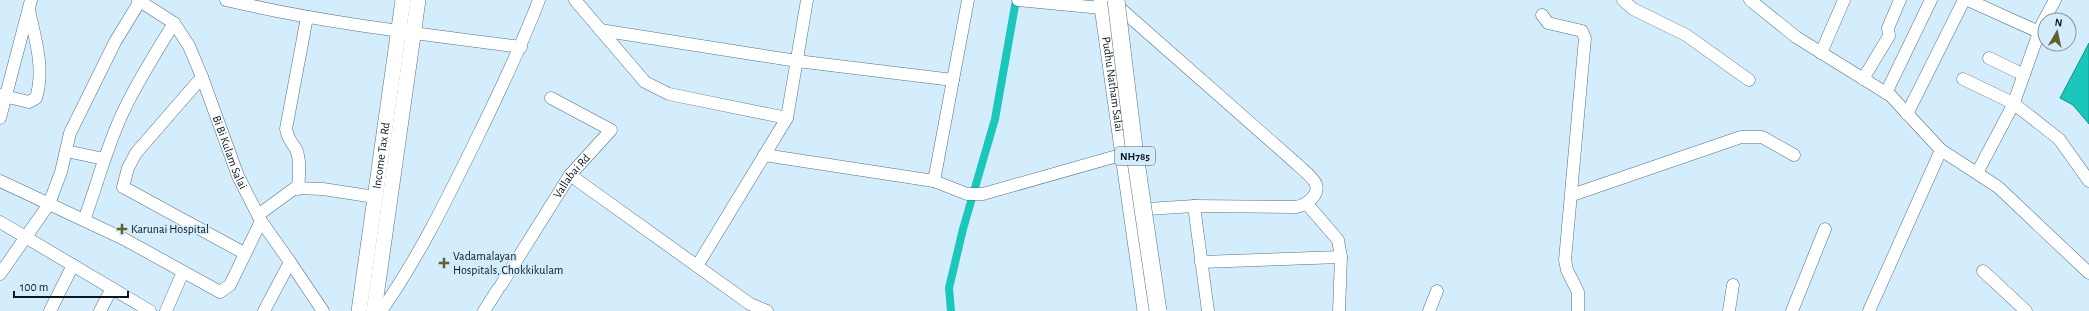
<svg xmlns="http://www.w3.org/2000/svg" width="2089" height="311" viewBox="0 0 2089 311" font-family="'Alegreya Sans',sans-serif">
<rect width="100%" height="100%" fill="#d4edfd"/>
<polygon fill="#1ac7ba" stroke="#16928b" points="2089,43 2089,124 2073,105 2060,98"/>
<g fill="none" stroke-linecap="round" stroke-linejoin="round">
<polyline stroke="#1ac7ba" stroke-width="8" points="951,311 949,288 963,229 995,119 1016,0"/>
<g stroke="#567183" stroke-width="13">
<g id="minor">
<path id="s1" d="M138,0L174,23L189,46L202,77L238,176L261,221L290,262L323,311"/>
<path d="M226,0C323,23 422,34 521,47"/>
<polyline points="575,0 645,82 669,94 787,118"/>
<path d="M1018,0L1122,10L1298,165C1303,170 1310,175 1314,181C1323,193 1307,205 1296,207L1194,206L1148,209"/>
<polyline points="1623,0 1633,9 1686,35 1749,80"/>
<polyline points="1750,0 1796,37 1891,96 1941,150 1998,187 2089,273"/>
<polyline points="1968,0 2039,32"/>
<polyline points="1542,15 1548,23 1578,30 1582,31 1585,38 1565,260 1567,270 1578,292 1578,311"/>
<polyline points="600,30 797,61 953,80"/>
<polyline points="1821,53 1844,0"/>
<polyline points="1989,58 2024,75"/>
<polyline points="202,77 136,153 128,168 123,187 244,253"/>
<polyline points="1863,79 1889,36 1888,28 1900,0"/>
<polyline points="1963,79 2013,103 2059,139 2089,181"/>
<polyline points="1886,93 1931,0"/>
<path d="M0,95L29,102L36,98C45,69 35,38 29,10"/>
<polyline points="1907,114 1964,0"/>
<polyline points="0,118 31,0"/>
<polyline points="66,151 104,159"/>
<polyline points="764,155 934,181 968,0"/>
<polyline points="1977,173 2013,105 2042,24 2055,0"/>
<polyline points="570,175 750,304 767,311"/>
<polyline points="0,181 124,239 220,292 230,285 261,221"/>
<polyline points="934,181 967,194 983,194 1131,152"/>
<path d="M298,189C299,177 301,160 296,149C291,142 288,138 286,129L307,17"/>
<polyline points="1572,195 1741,137 1762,137 1794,155"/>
<polyline points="1307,204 1338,240 1341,257 1339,311"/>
<polyline points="1194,206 1208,311"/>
<polyline points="258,215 295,188 323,189 375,197"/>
<path d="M84,220C98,183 107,144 125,108C139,79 157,51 174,23"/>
<polyline points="0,222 150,311"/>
<polyline points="1201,262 1341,257"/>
<polyline points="697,266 787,118 807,0"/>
<polyline points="1983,271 2026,311"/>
<polyline points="0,274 49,204 61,172 70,133 115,42 140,1"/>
<path id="s2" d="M501,285L570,175L611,130L551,98"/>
<polyline points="50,311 73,265"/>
<polyline points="100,311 112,288"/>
<polyline points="166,311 183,272"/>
<polyline points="264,311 290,262"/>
<path d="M381,311C419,257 448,197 477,138C499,93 521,47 539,0"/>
<polyline points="484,311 498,289"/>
<polyline points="1429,311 1437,291"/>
<polyline points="1729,311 1733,285"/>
<polyline points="1792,311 1825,229"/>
<polyline points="1869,311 1941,150"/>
</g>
</g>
<g stroke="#567183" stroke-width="16">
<g id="major">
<path id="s3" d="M1101,0L1145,311"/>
<path id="s4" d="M359,311L403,0"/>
<polyline points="374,311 418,0"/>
</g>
</g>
<use href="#minor" stroke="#fff" stroke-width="12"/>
<use href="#major" stroke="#fff" stroke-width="15"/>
<g stroke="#567183" stroke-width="18" stroke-linecap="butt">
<polyline id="highway-bridge" points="1116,0 1134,148 1158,311"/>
</g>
<use href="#highway-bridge" stroke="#fff" stroke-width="17"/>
</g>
<g fill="#62612e" stroke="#d4edfd" stroke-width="1.5">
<path d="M120 223h4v4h4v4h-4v4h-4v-4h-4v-4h4z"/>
<path d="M442 257h4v4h4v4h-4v4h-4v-4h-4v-4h4z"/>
</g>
<g text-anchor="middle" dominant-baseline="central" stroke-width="3" stroke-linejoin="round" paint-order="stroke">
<rect fill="#d4edfd" stroke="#485761" stroke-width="1" x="1115" y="147" width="40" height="18" rx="3"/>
<g font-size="11" font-weight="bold" fill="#0c171e">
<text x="1135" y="156">NH785</text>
</g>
<g font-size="12" fill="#0c171e" stroke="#d4edfd">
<text stroke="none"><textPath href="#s3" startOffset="85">Pudhu Natham Salai</textPath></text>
<text stroke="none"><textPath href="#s1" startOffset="184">Bi Bi Kulam Salai</textPath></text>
<text stroke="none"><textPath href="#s4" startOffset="157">Income Tax Rd</textPath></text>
<text stroke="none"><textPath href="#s2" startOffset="130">Vallabai Rd</textPath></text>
</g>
<g font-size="12" fill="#0c171e" stroke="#d4edfd" text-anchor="start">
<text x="131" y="229">Karunai Hospital</text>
<text x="453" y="256">Vadamalayan<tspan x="453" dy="14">Hospitals, Chokkikulam</tspan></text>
</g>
</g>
<g transform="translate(2057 32) rotate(9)"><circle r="19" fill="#d4edfd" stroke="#8497a4"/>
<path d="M0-3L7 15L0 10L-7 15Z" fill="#62612e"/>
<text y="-6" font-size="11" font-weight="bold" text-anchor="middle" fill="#0c171e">N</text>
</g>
<path d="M14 291v6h114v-6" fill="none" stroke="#0c171e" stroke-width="2"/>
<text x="20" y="291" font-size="12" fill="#0c171e" stroke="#d4edfd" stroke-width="3" paint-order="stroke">100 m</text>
</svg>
